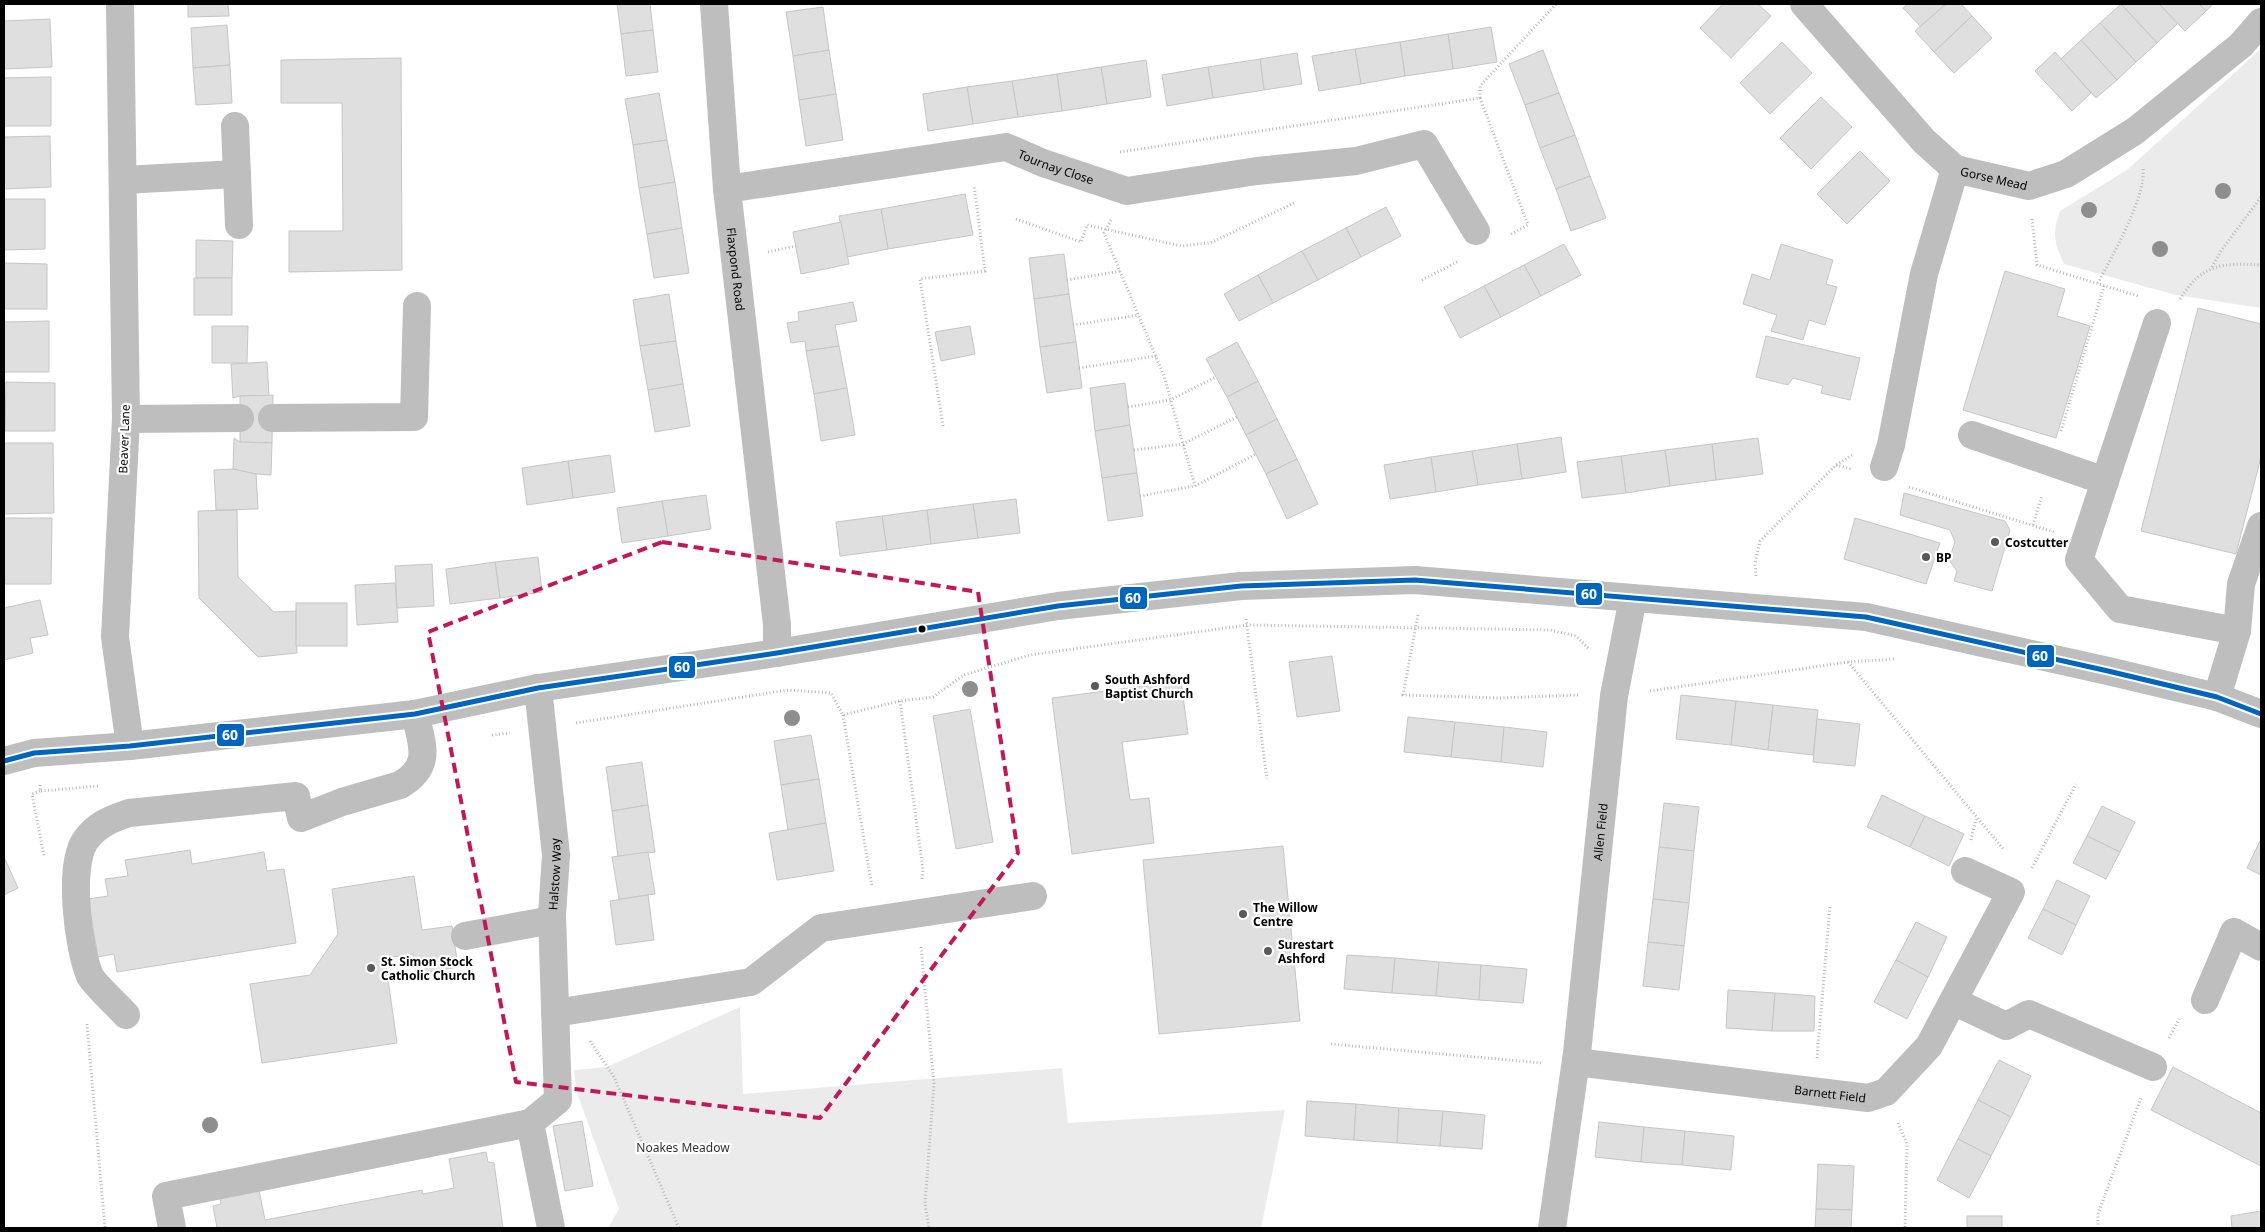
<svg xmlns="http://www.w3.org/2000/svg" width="2265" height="1232" viewBox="0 0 2265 1232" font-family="'Noto Sans',sans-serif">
<rect width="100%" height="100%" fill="#fff"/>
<g fill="#ebebeb">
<path d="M2261,49V308L2176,295L2064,264C2054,243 2052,233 2060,211L2127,170Z"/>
<polygon points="740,1007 743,1094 1062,1068 1068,1123 1285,1110 1261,1228 608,1228 619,1209 577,1093 574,1070 607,1067"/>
</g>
<g fill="#dfdfdf" stroke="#c6c6c6">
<polygon points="188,4 228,4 229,16 188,17"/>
<polygon points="617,4 650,4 653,30 621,34"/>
<polygon points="1723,4 1758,4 1771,16 1731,58 1700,28"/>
<polygon points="1908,4 1946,4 1921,27 1903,8"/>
<polygon points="1946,4 1961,4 1972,16 1934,52 1915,31"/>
<polygon points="2121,4 2159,4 2178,23 2157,43"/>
<polygon points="2121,4 2157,43 2136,62 2100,23"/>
<polygon points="2159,4 2199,4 2206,11 2185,31"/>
<polygon points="2199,4 2213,4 2206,11"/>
<polygon points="823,7 829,50 793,56 786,12"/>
<polygon points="1972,16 1992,38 1954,73 1934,52"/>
<polygon points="50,19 52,67 4,69 4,21"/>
<polygon points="2100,23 2136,62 2117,80 2081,40"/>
<polygon points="227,25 230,65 193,68 191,28"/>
<polygon points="1491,27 1497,62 1453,69 1448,34"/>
<polygon points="653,30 658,72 626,76 621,34"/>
<polygon points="1448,34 1453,69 1405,76 1400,42"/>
<polygon points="2081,40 2117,80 2096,98 2061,59"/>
<polygon points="1400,42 1405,76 1361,84 1355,49"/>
<polygon points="1782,42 1812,73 1770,114 1740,83"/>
<polygon points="1355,49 1361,84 1319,91 1312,56"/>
<polygon points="829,50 836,94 799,100 793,56"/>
<polygon points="1543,50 1559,93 1525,105 1509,64"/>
<polygon points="2055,52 2091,93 2072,111 2035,71"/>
<polygon points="1297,53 1302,84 1264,90 1260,59"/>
<polygon points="401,58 402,270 289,272 289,231 343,231 342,103 281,103 281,60"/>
<polygon points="1260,59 1264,90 1213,98 1208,67"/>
<polygon points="1146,60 1151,97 1107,104 1101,67"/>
<polygon points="230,65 232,103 196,105 193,68"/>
<polygon points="1101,67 1107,104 1062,111 1057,74"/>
<polygon points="1208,67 1213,98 1167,106 1162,75"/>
<polygon points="1057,74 1062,111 1018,117 1012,81"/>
<polygon points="51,77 51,126 4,126 4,78"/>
<polygon points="1012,81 1018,117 973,124 967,87"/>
<polygon points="967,87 973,124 928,131 923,94"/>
<polygon points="659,93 667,140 633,145 625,99"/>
<polygon points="1559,93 1575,135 1540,148 1525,105"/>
<polygon points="836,94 843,140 806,146 799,100"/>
<polygon points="1821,97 1852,127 1811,169 1780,138"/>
<polygon points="1575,135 1590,176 1556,189 1540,148"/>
<polygon points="50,136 51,187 4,189 4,137"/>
<polygon points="667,140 675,182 639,188 633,145"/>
<polygon points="1860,151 1890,181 1847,224 1817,194"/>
<polygon points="1590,176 1606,218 1571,231 1556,189"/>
<polygon points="675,182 682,228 647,234 639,188"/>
<polygon points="965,194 973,235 888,249 881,209"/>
<polygon points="4,199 45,199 45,249 4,250"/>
<polygon points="1386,207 1401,236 1361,257 1346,228"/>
<polygon points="881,209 888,249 847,257 839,216"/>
<polygon points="841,222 849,264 801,274 793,232"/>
<polygon points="682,228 689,273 654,278 647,234"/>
<polygon points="1346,228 1361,257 1318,280 1302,251"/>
<polygon points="196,240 233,241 232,278 196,278"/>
<polygon points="1564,244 1581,275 1541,296 1524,265"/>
<polygon points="1781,244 1833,260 1826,284 1837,287 1825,325 1809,320 1803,340 1771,331 1777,315 1743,304 1752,274 1770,280"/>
<polygon points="1302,251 1318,280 1273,303 1258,275"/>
<polygon points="1064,254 1069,294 1034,299 1029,258"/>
<polygon points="4,263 47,264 47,309 4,309"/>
<polygon points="1524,265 1541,296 1501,317 1484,286"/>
<polygon points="2005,271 2065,289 2057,316 2090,326 2056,438 1963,410"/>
<polygon points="1258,275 1273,303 1239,321 1224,294"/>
<rect x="194" y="278" width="38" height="37"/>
<polygon points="1484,286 1501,317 1460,338 1444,307"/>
<polygon points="669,294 676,341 640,346 633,300"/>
<polygon points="1069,294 1076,342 1040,347 1034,299"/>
<polygon points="853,302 857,321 835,325 839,346 806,351 805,341 791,343 787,323 799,321 798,312"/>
<polygon points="2198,308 2261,324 2261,457 2236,554 2141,531"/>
<polygon points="49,321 49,372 4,372 4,322"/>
<polygon points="212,326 248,326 247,363 212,363"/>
<polygon points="970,326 975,354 941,361 935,332"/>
<polygon points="1766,336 1860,358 1850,400 1821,393 1823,386 1793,378 1788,385 1756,377"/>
<polygon points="676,341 683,384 648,390 640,346"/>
<polygon points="1076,342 1082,388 1047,393 1040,347"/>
<polygon points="1237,342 1258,381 1227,397 1206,359"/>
<polygon points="839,346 847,388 814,394 806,351"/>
<polygon points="267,362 269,396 240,396 233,398 231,364"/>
<polygon points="1258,381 1277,419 1246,435 1227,397"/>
<polygon points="6,382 55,383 55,431 5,431"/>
<polygon points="1125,383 1130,425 1095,431 1090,388"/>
<polygon points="683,384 690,426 655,432 648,390"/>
<polygon points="847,388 855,435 821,441 814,394"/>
<polygon points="273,395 272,443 240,442 240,396"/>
<polygon points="1277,419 1297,459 1266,474 1246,435"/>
<polygon points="1130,425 1137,473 1102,478 1095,431"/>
<polygon points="1561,437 1566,472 1522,479 1517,444"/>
<polygon points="234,438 240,442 272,443 271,475 256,474 233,469"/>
<polygon points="1758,438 1763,474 1716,480 1712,444"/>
<polygon points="4,443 53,443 54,513 4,514"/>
<polygon points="1517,444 1522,479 1478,485 1472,451"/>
<polygon points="1712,444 1716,480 1670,486 1665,450"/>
<polygon points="1665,450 1670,486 1626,493 1621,456"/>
<polygon points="1472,451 1478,485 1436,492 1431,457"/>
<polygon points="610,455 615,492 573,498 568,461"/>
<polygon points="1621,456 1626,493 1582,498 1577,462"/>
<polygon points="1431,457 1436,492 1390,499 1384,465"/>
<polygon points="1297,459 1318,504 1287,519 1266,474"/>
<polygon points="568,461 573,498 527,505 522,468"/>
<polygon points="233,469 256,474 258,509 216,510 214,470"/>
<polygon points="1137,473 1143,516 1108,521 1102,478"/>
<polygon points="1904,493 2005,521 2010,530 1992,591 1954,581 1957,571 1949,560 1955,542 1950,530 1900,515"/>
<polygon points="706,495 711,529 668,536 662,501"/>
<polygon points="1016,499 1020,533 978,538 973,504"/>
<polygon points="662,501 668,536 622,543 617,508"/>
<polygon points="973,504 978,538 931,544 927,510"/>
<polygon points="237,510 238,577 274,612 296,611 297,653 258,657 199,598 198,511"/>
<polygon points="927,510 931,544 887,550 882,516"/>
<polygon points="882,516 887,550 840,556 836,522"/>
<polygon points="4,518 52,518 51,584 4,584"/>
<polygon points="1855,518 1940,543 1926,584 1844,559"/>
<polygon points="538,557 542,592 500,598 495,562"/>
<polygon points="495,562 500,598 450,604 446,569"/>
<polygon points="432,564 434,606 397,608 395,566"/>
<polygon points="395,583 398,622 357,625 355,585"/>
<polygon points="40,600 48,635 30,638 33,653 4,660 4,608"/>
<rect x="296" y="603" width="51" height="43"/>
<polygon points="1332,656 1340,711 1297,717 1289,662"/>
<polygon points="1181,681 1188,734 1122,742 1130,800 1149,798 1154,843 1072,854 1052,698"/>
<polygon points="1681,695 1736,701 1731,745 1676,739"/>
<polygon points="1736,701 1773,705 1768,750 1731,745"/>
<polygon points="1773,705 1818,710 1813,755 1768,750"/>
<polygon points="970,709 993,842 956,849 933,716"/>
<polygon points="1408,717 1455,722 1451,757 1404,752"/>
<polygon points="1817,719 1860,724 1855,766 1813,762"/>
<polygon points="1455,722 1504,727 1501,762 1451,757"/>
<polygon points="1504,727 1547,732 1543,767 1501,762"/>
<polygon points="811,735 819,779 781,785 774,741"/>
<polygon points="642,762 648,805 612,811 606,767"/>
<polygon points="819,779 826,823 788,830 781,785"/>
<polygon points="1882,795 1925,816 1910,847 1867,827"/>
<polygon points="1664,803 1699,807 1694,851 1659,847"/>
<polygon points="648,805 655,852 618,857 612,811"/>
<polygon points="2102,806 2135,822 2120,852 2087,836"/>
<polygon points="1925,816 1964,834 1949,866 1910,847"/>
<polygon points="826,823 834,871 777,880 769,833"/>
<polygon points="2087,836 2120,852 2106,879 2073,863"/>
<polygon points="2261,839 2261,875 2247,868"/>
<polygon points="1283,846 1300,1021 1159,1034 1143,860"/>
<polygon points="1659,847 1694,851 1689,903 1653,899"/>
<polygon points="190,850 192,864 264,852 267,871 284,869 296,943 117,972 114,954 98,957 88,899 108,896 105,879 128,876 125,860"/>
<polygon points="648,852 655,894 619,899 612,857"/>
<polygon points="4,857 18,888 4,895"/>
<polygon points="414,876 422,930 452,926 458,967 416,974 413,954 385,958 397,1043 262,1063 250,984 310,975 338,934 332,889"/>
<polygon points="2057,880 2090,896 2076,925 2043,909"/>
<polygon points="648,895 654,940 616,945 610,901"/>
<polygon points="1653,899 1689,903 1684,946 1648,942"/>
<polygon points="2043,909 2076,925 2062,955 2028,938"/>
<polygon points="1916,922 1947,937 1928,977 1896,960"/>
<polygon points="1648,942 1684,946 1679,990 1643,986"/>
<polygon points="1347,955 1395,958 1392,993 1344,989"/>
<polygon points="1395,958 1439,962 1436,996 1392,993"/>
<polygon points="1896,960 1928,977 1907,1019 1874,1002"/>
<polygon points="1439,962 1481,965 1479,1000 1436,996"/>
<polygon points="1481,965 1527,969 1523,1003 1479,1000"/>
<polygon points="1728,990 1775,993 1772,1031 1726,1028"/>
<polygon points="1775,993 1815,996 1814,1031 1772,1031"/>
<polygon points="1999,1060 2031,1076 2011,1117 1978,1100"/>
<polygon points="2173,1067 2261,1113 2261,1166 2151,1110"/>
<polygon points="1978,1100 2011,1117 1991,1156 1958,1139"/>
<polygon points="1307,1101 1356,1104 1354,1140 1305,1136"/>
<polygon points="1356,1104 1399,1108 1397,1143 1354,1140"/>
<polygon points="1399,1108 1443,1111 1440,1146 1397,1143"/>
<polygon points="1443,1111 1485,1115 1482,1149 1440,1146"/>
<polygon points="582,1121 593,1186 565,1191 553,1126"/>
<polygon points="1599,1122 1644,1127 1641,1162 1595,1157"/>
<polygon points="1644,1127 1685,1131 1682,1165 1641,1162"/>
<polygon points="1685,1131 1734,1136 1731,1170 1682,1165"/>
<polygon points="1958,1139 1991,1156 1969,1198 1937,1180"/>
<polygon points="486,1152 488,1162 494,1163 503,1228 217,1228 213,1206 221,1204 220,1198 259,1190 265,1220 422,1190 423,1194 454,1188 449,1159"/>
<polygon points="1818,1164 1854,1166 1852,1210 1816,1209"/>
<polygon points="1816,1209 1852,1210 1851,1228 1815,1228"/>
<polygon points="2261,1211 2261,1228 2232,1228 2231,1216"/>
<rect x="1967" y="1216" width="35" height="12"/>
</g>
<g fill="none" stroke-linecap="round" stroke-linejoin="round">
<g stroke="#b9b9b9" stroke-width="3" stroke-dasharray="1 2.5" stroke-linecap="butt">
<polyline points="1480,98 1480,86 1556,4"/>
<polyline points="1120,152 1480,98 1528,225 1509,235"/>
<polyline points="1016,219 1081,242 1087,225 1181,246 1210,243 1296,202"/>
<polyline points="2032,219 2037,265 2138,296"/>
<polyline points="1111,220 1104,233 1164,376 1195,486"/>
<polyline points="768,252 796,246"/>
<polyline points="2212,267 2221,251 2261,197"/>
<polyline points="1067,280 1121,271"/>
<polyline points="1422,280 1459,261"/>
<path d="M2098,283C2112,256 2147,196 2143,167"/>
<path d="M2180,299C2203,263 2222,263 2261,265"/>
<polyline points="1073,325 1139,315"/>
<polyline points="1079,368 1156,356"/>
<polyline points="1128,407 1170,400 1216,377"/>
<polyline points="943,426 920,279 985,271 974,185"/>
<polyline points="2061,431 2104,286"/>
<polyline points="1134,450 1183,444 1237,417"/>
<polyline points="1836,465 1851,469"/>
<polyline points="1909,487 2054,532"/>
<polyline points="1140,496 1195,486 1256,454"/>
<polyline points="2033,525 2042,495"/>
<polyline points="1756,576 1755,564 1760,541 1836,465 1852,455"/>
<polyline points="1418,615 1403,695 1499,698 1580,695"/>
<polyline points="1246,619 1267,779"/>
<polyline points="1848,662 2004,850"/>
<polyline points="1650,691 1848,662 1894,659"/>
<polyline points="900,701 923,870 922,879"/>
<polyline points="843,715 872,887"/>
<polyline points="576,723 788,690 831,693 843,715 900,701 933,697 964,675 1030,655 1247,625 1550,630 1576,636 1589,649"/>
<polyline points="492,735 510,733"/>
<polyline points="40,785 40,791 99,786"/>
<polyline points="40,791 32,794 44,856"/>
<polyline points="1971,840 1976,819"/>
<polyline points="2032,868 2076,784"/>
<polyline points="921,947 934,1084 925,1204 929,1228"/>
<polyline points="87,1024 105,1228"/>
<polyline points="2169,1038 2179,1019"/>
<polyline points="590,1041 614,1077 679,1228"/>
<polyline points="1331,1044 1542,1063"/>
<polyline points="1817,1058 1830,906"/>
<polyline points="1898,1123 1907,1144 1905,1228"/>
<polyline points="2098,1228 2098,1214 2141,1098"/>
</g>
<g stroke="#bebebe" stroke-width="28">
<polyline points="120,4 126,419 115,637 130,746"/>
<path id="s1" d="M714,4L727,189L777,625V653"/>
<path id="s2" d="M1804,4L1924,141L1955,169L2029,186L2066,174L2135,131L2241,45L2261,22"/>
<polyline points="235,126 239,225"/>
<polyline points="123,180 237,174"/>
<path id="s3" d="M727,189L1006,147L1043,163L1127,191L1257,171L1356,161L1424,144L1476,231"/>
<polyline points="2157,323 2079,560 2120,609 2237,631"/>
<polyline points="272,418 414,417 417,306"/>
<polyline points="126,419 240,418"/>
<polyline points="1972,435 2105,481"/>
<polyline points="1884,467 1891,445 1924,274 1955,169"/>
<polyline points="2217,697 2237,631 2241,584 2261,526"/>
<polyline points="465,936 552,920"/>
<polyline points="2205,1000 2234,932 2261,947"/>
<polyline points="1953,1001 2006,1026 2029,1014 2153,1067"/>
<polyline points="555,1013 751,982 821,928 1033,896"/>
<path d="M126,1015C118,1006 95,985 90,976C78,948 68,867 85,841C96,825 111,819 129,813L296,796L301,818L342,802L400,785C433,766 422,744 415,714"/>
<path id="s4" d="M1576,1062L1868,1098L1886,1092L1929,1046L2011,892L1965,871"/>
<polyline points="530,1123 551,1228"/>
<path id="s5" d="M172,1228L166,1196L530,1123L558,1100L552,915L556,855L538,688"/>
<path id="s6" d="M1552,1228L1577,1053L1614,696L1633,598"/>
</g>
<polyline stroke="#bebebe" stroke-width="28" points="4,761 34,753 130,746 415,714 538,688 777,653 1058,606 1241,586 1415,580 1866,617 2108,671 2217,697 2261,714"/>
<g stroke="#fff" stroke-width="9">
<polyline id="bus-1" points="4,761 34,753 130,746 415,714 538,688 777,653 1058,606 1241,586 1415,580 1866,617 2108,671 2217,697 2261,714"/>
</g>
<use href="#bus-1" stroke="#0065bd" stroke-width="5"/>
</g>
<g fill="#8e8e8e">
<circle cx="2223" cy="191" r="8"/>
<circle cx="2089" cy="210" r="8"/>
<circle cx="2160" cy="249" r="8"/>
<circle cx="970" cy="689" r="8"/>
<circle cx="792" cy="718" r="8"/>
<circle cx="210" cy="1125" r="8"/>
</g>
<path fill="none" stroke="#c2185b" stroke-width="4" stroke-dasharray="10 6" stroke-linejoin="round" d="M662,542L978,592L1018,853L820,1118L516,1082L428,632Z"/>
<g fill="#595959" stroke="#fff" stroke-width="2">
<circle cx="1995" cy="542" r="5"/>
<circle cx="1926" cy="557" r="5"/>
<circle cx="1095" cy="686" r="5"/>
<circle cx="1243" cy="914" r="5"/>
<circle cx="1268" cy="951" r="5"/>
<circle cx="371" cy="968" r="5"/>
</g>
<circle fill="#000" stroke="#fff" stroke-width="2" cx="922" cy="629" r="4.5"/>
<g text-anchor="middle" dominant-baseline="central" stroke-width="4.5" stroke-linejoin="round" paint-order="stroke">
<g font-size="12" fill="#000" stroke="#fff">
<text stroke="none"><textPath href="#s3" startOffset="336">Tournay Close</textPath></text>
<text stroke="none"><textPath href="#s2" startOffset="264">Gorse Mead</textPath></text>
<text stroke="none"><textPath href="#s1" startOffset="266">Flaxpond Road</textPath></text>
<text transform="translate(124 439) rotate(-88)">Beaver Lane</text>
<text stroke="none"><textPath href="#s6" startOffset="399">Allen Field</textPath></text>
<text stroke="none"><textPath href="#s5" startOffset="666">Halstow Way</textPath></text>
<text stroke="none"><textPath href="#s4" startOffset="256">Barnett Field</textPath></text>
</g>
<g font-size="12" font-weight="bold" fill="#000" stroke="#fff" text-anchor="start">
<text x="2005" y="542">Costcutter</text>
<text x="1936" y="557">BP</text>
<text x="1105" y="679">South Ashford<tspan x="1105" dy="14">Baptist Church</tspan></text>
<text x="1253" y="907">The Willow<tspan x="1253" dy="14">Centre</tspan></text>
<text x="1278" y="944">Surestart<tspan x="1278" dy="14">Ashford</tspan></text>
<text x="381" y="961">St. Simon Stock<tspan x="381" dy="14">Catholic Church</tspan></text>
</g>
<g font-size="12" fill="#323232" stroke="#fff">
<text x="683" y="1147">Noakes Meadow</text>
</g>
</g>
<g stroke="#fff" stroke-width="2">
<rect x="1575" y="582" width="28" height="24" rx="5" fill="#0065bd"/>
<rect x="1119" y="586" width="29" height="24" rx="5" fill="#0065bd"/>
<rect x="2026" y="644" width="29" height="24" rx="5" fill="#0065bd"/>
<rect x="668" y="655" width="28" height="24" rx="5" fill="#0065bd"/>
<rect x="216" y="723" width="29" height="24" rx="5" fill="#0065bd"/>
</g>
<g font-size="14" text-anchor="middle" font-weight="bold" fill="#fff">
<text x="1589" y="599">60</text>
<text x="1133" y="603">60</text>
<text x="2040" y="661">60</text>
<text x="682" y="672">60</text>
<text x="230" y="740">60</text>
</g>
<rect width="2265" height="1232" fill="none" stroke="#000000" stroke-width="10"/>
</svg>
